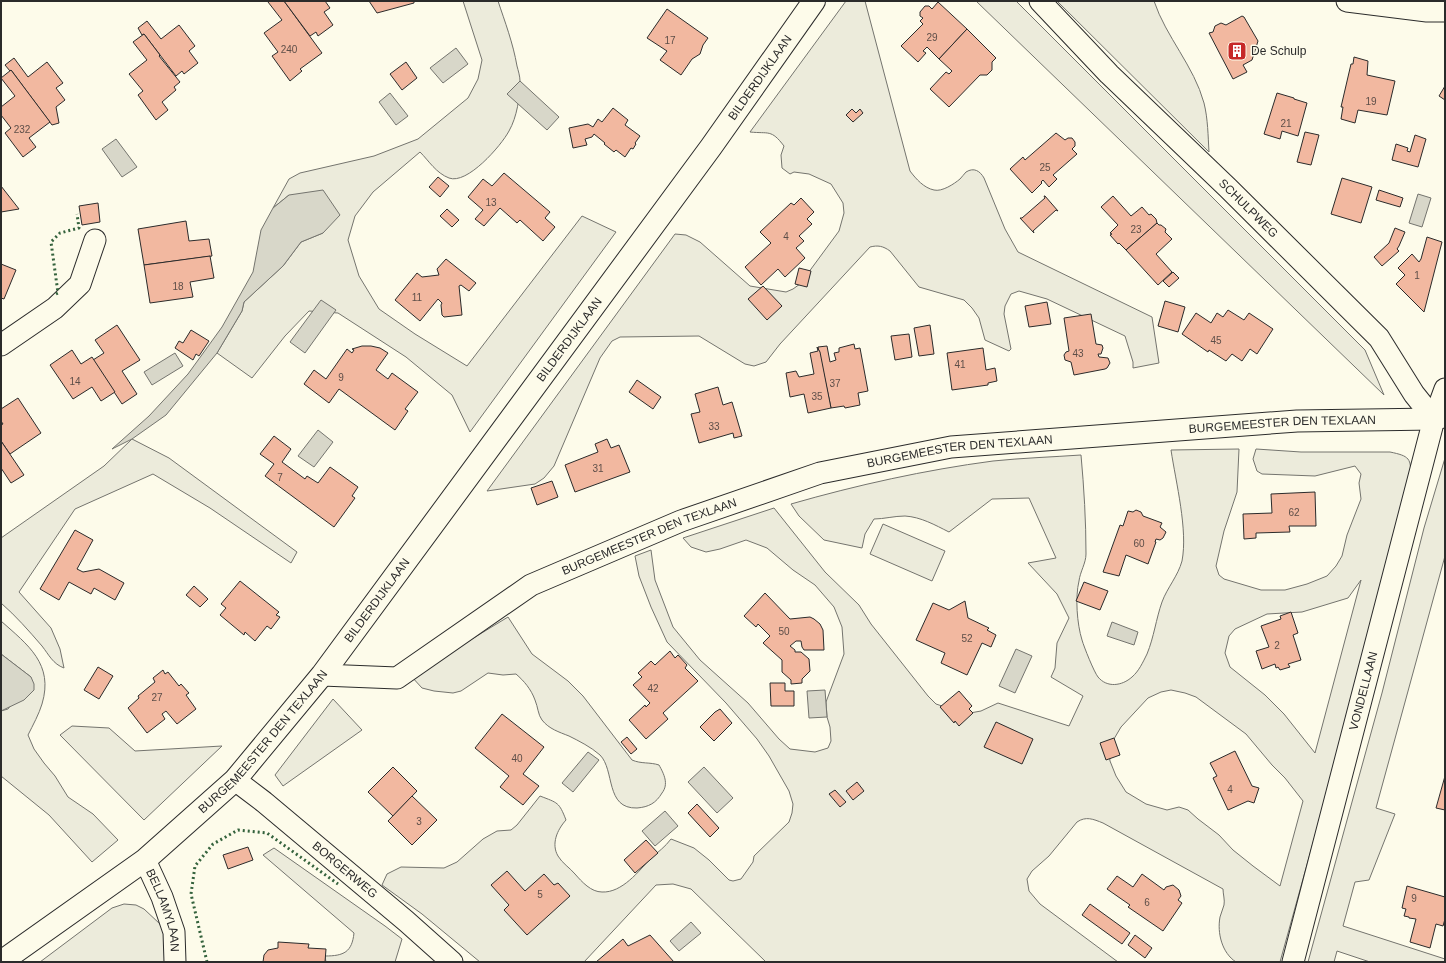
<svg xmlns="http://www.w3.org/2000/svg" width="1446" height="963" viewBox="0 0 1446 963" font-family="Arial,sans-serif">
<rect width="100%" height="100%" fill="#fdfbea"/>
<g fill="#ecebdb" stroke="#74746e" fill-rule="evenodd">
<path d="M463,1H498C505,22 513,43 517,66C518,70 520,76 520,81C520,97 517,117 509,131C501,146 467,185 449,178C436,173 429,161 420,152L373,192L355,216L348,240L359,276L379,309L415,334L467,366L582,216L616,232L470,432L452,395L406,357L338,313L309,311L285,336L252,378L217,353L242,311L244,302L283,266L301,242L323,233L289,195L273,208L289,179L300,173L374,156L418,139L468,98L478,79L482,60Z"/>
<path d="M846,1H865L910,171C916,179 924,188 934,190C942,192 954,184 960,179C962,177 964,174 966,172C974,167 980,171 984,178L1005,229L1018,252L1152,317L1159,363L1133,368V362L1125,336L1047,299L1019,291L1011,294L1005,306L1004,314L1011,349L1009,351L985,340L979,318L972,308L964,300L919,287L890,251C883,246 878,245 870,247L780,344L766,362L754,366L745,364L699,336L620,337L612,341L600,358L554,466L544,478L535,484L487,491L675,234L686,235L700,242L750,286L786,292L793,289L800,284L839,231L844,213L843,203L831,184L809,174L794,172L790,174L782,168L781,155L784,146C771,129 769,134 750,132Z"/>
<polygon points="976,1 1016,1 1365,350 1384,395"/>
<path d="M1057,1H1154C1166,37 1194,66 1204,103C1208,119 1208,136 1209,152Z"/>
<path d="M132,439L169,458L297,552L291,563L210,508L153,474L75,509L19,592L51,628L60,649L64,668C53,664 49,655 42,646C29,631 16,616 1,603V538L104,466Z"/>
<path d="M1239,449L1237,492L1224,531L1216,566L1219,575L1224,579L1261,590H1285L1307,584L1327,576L1336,566L1342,556L1347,535L1361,499L1359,483L1361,474L1355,466L1315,476L1262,474L1257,471L1253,459L1256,449L1301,452H1390C1409,456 1412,458 1410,478L1336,760L1280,962H1236C1222,953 1217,933 1220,917C1221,913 1223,909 1224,905C1225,900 1223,894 1223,889L1103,823C1093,819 1086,816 1077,822L1049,856L1032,871L1027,879L1029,891L1040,904L1118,962H766L691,889L673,884L656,885L584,962H480L422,914L382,885L387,874L401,867L444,868L457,862L483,839L497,831L511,830L517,825L540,796C558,803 559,802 566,820C557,830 551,844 558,856C562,863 570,868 575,874C582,882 591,892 602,892C622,893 639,871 651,858C658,852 665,847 671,839L694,848L709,860L729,880L733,881L741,879L753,862L754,856L789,822L792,813L793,804L789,791L769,756L757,739L726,703L667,642L651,607L639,576L635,556L651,550L655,580L673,627L700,660L748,703L779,739L790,749L815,752L828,748L831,741L830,727L827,717L826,702L844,654L842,627L834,607L815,585L793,570L767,548L746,540L720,549L706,552L691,547L683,538L774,508L825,572L859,605L871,624L928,696L936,704L951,709L970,713L981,711L998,703L1069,726L1083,696L1051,677L1055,668L1057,643L1069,618L1057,594L1028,563L1056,558L1029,498L992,499L949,532C935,525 921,517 905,516C894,516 884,519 874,519L865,534L862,548L824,540L799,516L791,504C857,485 925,470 993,461C1022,458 1052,457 1081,455C1084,488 1086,521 1086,554C1086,563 1080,572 1079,581C1075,597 1077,624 1082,640C1084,647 1094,672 1098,677C1107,688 1122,686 1132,677C1139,671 1143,662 1147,654C1154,637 1156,619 1162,602C1167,588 1178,576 1182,561C1188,530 1176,483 1171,450ZM1361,580L1315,753L1284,714L1265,695L1230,667L1225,653L1229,636L1235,629L1267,614L1302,612L1348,598ZM1171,690L1185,693L1196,697L1246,734L1272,765L1285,778L1303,801L1280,886L1253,866L1233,850L1219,835L1198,819L1188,810L1179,807L1167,810L1146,804L1126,792L1116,776L1110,761L1109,752L1111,744L1121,727L1148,698L1161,692Z"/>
<polygon points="1445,458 1445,556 1376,808 1395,814 1369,880 1355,882 1343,926 1445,959 1445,962 1370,962 1337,951 1334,962 1308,962 1382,693 1424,528"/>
<polygon points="883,524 945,551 932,581 870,554"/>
<path d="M508,617L532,654L568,681L583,696L632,760C641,764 650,762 659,765C664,774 669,784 662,793C656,803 649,807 637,808C605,809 615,770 600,755C591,747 579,741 569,736C559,732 549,729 542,720C538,715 538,707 535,700C531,689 524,681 516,674L503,675L488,673L461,691L453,693L434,691L422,688L411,676Z"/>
<path d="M1,621C28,645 54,664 42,704C39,714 33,725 28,735L34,749L44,763L55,776L68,797L93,814L118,840L92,862L49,815L1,776V711L8,709L31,677L1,654Z"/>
<polygon points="333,699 362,730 283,786 275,775"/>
<polygon points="72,726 109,728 135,751 222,746 144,820 60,735"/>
<path d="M274,848L385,926L402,939L395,962H326L325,956C344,956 352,952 354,933L263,855Z"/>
<polygon points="124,904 136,905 144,909 160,924 167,937 167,962 40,962 112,908"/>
</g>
<g fill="#d8d7c9" stroke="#74746e">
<polygon points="456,48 468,64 443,83 430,68"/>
<polygon points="520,81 559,117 547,130 507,94"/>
<polygon points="390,93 408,116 396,125 379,102"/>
<polygon points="116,139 137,167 122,177 102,149"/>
<polygon points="323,190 340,215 323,233 301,242 283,266 244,302 242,311 217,353 166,415 132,439 112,449 149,416 188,374 222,327 253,272 261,230 273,208 289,195"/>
<polygon points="1418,194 1431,198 1422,227 1409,223"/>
<polygon points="321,300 336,310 305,353 290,342"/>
<polygon points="175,353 183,366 152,385 144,372"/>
<polygon points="318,430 333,442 314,467 298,456"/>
<polygon points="1112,622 1138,632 1134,645 1107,636"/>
<polygon points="1016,649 1032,656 1015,693 999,686"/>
<polygon points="1,654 31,677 34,684 34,690 24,700 1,711"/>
<polygon points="825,690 827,717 809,718 807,691"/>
<polygon points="588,752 599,760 573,792 562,783"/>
<polygon points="704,767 733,798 717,813 688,782"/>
<polygon points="665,811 678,826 655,846 642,831"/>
<polygon points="691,922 701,933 679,951 670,941"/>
</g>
<g fill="#f2b8a0" stroke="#2b2b2b">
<polygon points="270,1 284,1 322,53 300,69 302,71 290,81 272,56 278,52 264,33 282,20 268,2"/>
<polygon points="284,1 325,1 330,8 324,12 333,25 318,36 316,32 310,36"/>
<polygon points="369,1 414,1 414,3 377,13"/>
<polygon points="938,2 967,29 939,59 927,47 923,51 926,53 918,62 901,46 923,24 920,21 923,18 920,16 920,12 925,6 929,6 932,9"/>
<polygon points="667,9 708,38 703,45 700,54 692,59 681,75 660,60 667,51 647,38"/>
<polygon points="1242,16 1244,17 1258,41 1252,60 1243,65 1247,72 1233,79 1209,33 1213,32 1215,26 1221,23 1226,25"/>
<polygon points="147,21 161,39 179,25 195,46 189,51 198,63 184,74 182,71 176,76 144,34 142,35 138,28"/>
<polygon points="967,29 996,58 992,62 992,70 987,75 980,75 949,107 930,89 946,72 949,74 952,71 939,59"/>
<polygon points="144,34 160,55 159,56 180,82 174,87 176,90 162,102 168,110 156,120 138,95 143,91 129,74 147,60 133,42"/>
<polygon points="1354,57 1368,61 1367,75 1395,81 1387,115 1358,110 1355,123 1341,119 1343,107 1341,107 1351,64 1353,64"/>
<polygon points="14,58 28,77 47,62 63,83 56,88 65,100 56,107 59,123 52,125 11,70 10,71 5,65"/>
<polygon points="406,62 417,78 402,90 390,74"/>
<polygon points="11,70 50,122 29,138 36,147 23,157 5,133 11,128 1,115 1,107 15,96 1,78"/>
<polygon points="1445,86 1445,100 1439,96"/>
<polygon points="1277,93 1294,98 1294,99 1307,103 1298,136 1282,131 1280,139 1264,134"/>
<polygon points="613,108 628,120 625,125 640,136 635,143 636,144 633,149 631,148 625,157 616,150 614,152 604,144 605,143 594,134 592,137 585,139 587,145 573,148 569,128 588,124 593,127 598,119 602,122"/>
<polygon points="852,109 856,113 860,109 863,113 853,122 846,115"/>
<polygon points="1305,132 1319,135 1311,165 1297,162"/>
<polygon points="1056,133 1065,140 1068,138 1072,138 1075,142 1075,146 1072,149 1077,154 1053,175 1057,179 1049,187 1043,180 1041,182 1042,183 1032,193 1010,169 1023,157 1025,160"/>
<polygon points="1415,135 1426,139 1418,167 1392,160 1396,144 1408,148 1407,151 1410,152"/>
<polygon points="504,173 550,212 545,218 555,227 543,241 520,220 517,223 500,208 484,226 475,219 483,210 468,197 483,179 492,186"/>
<polygon points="438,177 449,186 440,197 429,187"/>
<polygon points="1342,178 1372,187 1361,223 1331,214"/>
<polygon points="1,186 19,209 1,212"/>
<polygon points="1379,190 1403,198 1400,207 1376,200"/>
<polygon points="1044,196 1045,196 1058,211 1056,210 1033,231 1034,233 1020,218 1022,218 1045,198"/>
<polygon points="1113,196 1131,216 1142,207 1149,215 1151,214 1156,219 1157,223 1126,250 1119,243 1118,244 1110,235 1112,234 1110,233 1118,225 1101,207"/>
<polygon points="801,198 814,212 807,219 812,224 799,236 804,241 796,248 805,258 785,277 778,269 761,285 745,267 771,243 760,232 791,203 794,205"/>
<polygon points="98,203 100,222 82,225 79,206"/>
<polygon points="447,209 459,220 452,227 440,216"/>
<polygon points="186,221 189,241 209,239 212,256 144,265 138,229"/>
<polygon points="1157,223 1159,225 1161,225 1166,229 1165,232 1172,239 1156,254 1172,272 1158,285 1126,250"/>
<polygon points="1395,228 1405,232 1399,246 1397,249 1399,251 1382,266 1374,257 1389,243"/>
<polygon points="1427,237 1442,242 1424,312 1396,284 1405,275 1398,268 1412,254 1419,262 1421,259"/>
<polygon points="210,256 214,278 190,282 193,297 150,303 144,265"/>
<polygon points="446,259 476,283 469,291 461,285 459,286 462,315 444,317 442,315 441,305 442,303 438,299 420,321 395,300 417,273 422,277 439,275 437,269"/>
<polygon points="1,264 16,270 4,299 1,298"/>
<polygon points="799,268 811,271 807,287 795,284"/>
<polygon points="1173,272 1179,278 1169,287 1163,281"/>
<polygon points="763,286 782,306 767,320 748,299"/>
<polygon points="1165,301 1185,307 1178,332 1158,326"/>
<polygon points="1047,302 1051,324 1029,327 1025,306"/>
<polygon points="1228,310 1244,320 1249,313 1273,329 1257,354 1250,349 1242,361 1232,354 1226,361 1209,350 1208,352 1182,334 1196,313 1211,323 1217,313 1223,317"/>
<polygon points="1091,314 1096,344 1102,345 1103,348 1101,354 1098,354 1099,357 1108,358 1110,363 1107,368 1105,369 1074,375 1071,362 1065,360 1064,355 1066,352 1069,351 1064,318"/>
<polygon points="117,325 140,360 122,371 137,394 122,404 93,360 104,353 95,340"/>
<polygon points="930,325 934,354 919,356 914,328"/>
<polygon points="191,330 209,341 199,356 196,354 193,360 175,348 179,341 183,343"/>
<polygon points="909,334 912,357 895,360 891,336"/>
<polygon points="854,344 855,349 860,348 868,391 858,393 860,405 845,408 844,406 831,408 818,347 827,346 830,362 836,360 834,353 839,352 839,348"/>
<polygon points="362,346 371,346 380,348 388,353 376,370 388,379 392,373 418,392 405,409 408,411 395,430 339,389 329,403 304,384 314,370 326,379 347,349 352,353 354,350 352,349"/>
<polygon points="817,347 820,352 831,408 808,413 804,394 790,397 786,373 796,371 799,377 814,374 810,353 818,351"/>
<polygon points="983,348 986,370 995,368 997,381 988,383 988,385 952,390 947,353"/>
<polygon points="72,350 81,364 92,357 115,392 101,401 92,387 73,399 50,365"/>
<polygon points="637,380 661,397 653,409 629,392"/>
<polygon points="718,387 723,405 732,402 742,436 734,438 733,433 699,443 691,414 700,412 695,394"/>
<polygon points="18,398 41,433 10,454 1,441 1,425 3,424 1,421 1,409"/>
<polygon points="274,436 291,449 282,462 305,479 307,476 318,483 330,467 358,487 352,496 355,498 334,527 265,476 274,464 260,454"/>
<polygon points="607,439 611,448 619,445 630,472 575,492 565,465 598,452 595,444"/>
<polygon points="1,441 24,475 11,483 1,468"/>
<polygon points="552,481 558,497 537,505 531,488"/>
<polygon points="1315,492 1316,526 1289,526 1290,532 1256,533 1256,538 1244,539 1243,514 1272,513 1271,494"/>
<polygon points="1136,510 1141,512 1143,516 1162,523 1160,527 1166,532 1163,538 1160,540 1156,539 1155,542 1156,542 1148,564 1126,555 1119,576 1103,572 1120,525 1123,526 1128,511 1133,512"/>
<polygon points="75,530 93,540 77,569 83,572 99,569 124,583 115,600 94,588 91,594 69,582 59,600 40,589"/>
<polygon points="240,581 279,612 276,615 280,617 271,629 267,626 255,641 245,632 244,635 220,615 226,608 221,604"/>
<polygon points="1084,582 1108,591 1100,610 1076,601"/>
<polygon points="194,586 208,599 200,607 186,595"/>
<polygon points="765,593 790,619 810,617 814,619 820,624 823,630 824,650 804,650 802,647 801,641 796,641 790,646 795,650 795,652 801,652 809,659 810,671 802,679 802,683 791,684 791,680 782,672 782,660 763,643 770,636 758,624 756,627 744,616"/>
<polygon points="965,601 968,618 989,628 987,630 996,635 991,647 982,643 967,675 941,663 945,653 916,640 933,603 949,610"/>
<polygon points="1291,612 1298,633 1293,635 1301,660 1288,664 1290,667 1280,670 1278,667 1276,668 1275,664 1262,669 1256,651 1269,647 1261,626 1281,619 1280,616"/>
<polygon points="670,651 675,658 678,655 687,665 685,668 698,681 663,713 668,719 646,739 629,720 645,705 646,707 650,703 633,685 642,677 638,673 651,661 655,665"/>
<polygon points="98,667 113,676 99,699 84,690"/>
<polygon points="163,670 165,674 168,672 179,686 181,684 189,693 186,695 196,709 177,724 166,711 162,714 165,719 147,733 128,708 139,698 138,696 155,682 153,678"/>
<polygon points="770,683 785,683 785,691 794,691 794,706 771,706"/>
<polygon points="959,691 972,706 969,709 973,713 959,726 955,721 954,723 940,707"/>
<polygon points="720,709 732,723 714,741 700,727 715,712"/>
<polygon points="502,714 544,747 523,774 539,786 523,805 500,787 509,776 475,748"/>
<polygon points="996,722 1033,739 1022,764 984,747"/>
<polygon points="627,737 637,749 631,754 621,742"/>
<polygon points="1114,738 1120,755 1106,760 1100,743"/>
<polygon points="1235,751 1252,786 1259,788 1254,803 1248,801 1228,810 1213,778 1217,776 1210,763"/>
<polygon points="393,767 417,791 393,816 368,792"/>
<polygon points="1445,776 1445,810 1436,808"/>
<polygon points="857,782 864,791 853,800 846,791"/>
<polygon points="835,790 846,802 840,807 829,794"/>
<polygon points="412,796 437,820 412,845 388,821"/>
<polygon points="697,804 719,828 710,837 688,813"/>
<polygon points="646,840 658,853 635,873 624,860"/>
<polygon points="248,847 253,860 228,869 223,855"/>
<polygon points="507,871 525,891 544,874 554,885 558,883 570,896 527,935 504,910 509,905 491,885"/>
<polygon points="1142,874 1164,890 1166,887 1173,885 1179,890 1181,896 1178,900 1182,903 1163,931 1128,907 1130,905 1107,889 1117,876 1133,887"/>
<polygon points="1407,886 1445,897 1445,919 1443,926 1436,924 1430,948 1410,942 1416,919 1409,918 1409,917 1404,916 1406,909 1402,908"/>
<polygon points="1090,904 1130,933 1122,944 1082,915"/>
<polygon points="650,935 674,962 596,962 623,939 628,946"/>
<polygon points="1135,935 1152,948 1145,958 1128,945"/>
<polygon points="278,942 309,944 308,948 326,949 325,962 263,962 264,955 268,950 278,948"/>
</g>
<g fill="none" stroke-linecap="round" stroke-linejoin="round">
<g stroke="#2b2b2b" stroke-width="23">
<g id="minor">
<path id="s1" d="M1040,1L1109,74L1228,188L1379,338L1414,394L1434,419L1444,417"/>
<polyline points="1347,1 1427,11 1445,11"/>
<polyline points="1,345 55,308 80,284 95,240"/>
<path id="s2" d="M322,675L397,678L531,585L681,521L820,473L951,447L1297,421L1434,419"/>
<path id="s3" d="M235,780L264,802L406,921L452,962"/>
<path id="s4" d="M145,860L162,897L174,932L175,962"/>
<path id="s5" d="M1293,962L1434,419L1445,389"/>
</g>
</g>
<g stroke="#2b2b2b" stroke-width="24">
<g id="tertiary">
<path id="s6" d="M1,962L145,860L235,780L322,675L711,147L814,1"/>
</g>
</g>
<use href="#minor" stroke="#fdfbea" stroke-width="21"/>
<use href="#tertiary" stroke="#fdfbea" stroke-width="22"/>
<g stroke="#34623c" stroke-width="3" stroke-dasharray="2 3" stroke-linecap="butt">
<polyline points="56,294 58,293 51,242 60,233 79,228 77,214"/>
<polyline points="207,962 191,894 195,866 213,844 238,830 267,833 338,884"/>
</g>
</g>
<defs>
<g id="building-square" transform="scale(1)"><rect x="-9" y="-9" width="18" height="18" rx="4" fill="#c62828" stroke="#fdfbea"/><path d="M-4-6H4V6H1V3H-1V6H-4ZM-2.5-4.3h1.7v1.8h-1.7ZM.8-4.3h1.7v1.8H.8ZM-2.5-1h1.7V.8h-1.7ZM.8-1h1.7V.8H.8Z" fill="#fff"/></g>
</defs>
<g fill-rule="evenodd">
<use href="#building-square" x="1237" y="51"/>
</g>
<g text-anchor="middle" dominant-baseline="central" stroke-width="3" stroke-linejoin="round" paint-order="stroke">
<g font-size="10" fill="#5d4e48">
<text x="932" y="37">29</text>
<text x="670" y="40">17</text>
<text x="289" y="49">240</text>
<text x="1371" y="101">19</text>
<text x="1286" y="123">21</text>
<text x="22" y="129">232</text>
<text x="1045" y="167">25</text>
<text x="491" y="202">13</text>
<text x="1136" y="229">23</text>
<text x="786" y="236">4</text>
<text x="1417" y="275">1</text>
<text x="178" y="286">18</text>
<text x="417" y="297">11</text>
<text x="1216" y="340">45</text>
<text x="1078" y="353">43</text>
<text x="960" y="364">41</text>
<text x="341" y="377">9</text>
<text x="75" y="381">14</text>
<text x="835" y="383">37</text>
<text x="817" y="396">35</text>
<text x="714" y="426">33</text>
<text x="598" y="468">31</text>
<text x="280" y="477">7</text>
<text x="1294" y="512">62</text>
<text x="1139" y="543">60</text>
<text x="784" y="631">50</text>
<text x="967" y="638">52</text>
<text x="1277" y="645">2</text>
<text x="653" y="688">42</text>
<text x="157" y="697">27</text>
<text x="517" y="758">40</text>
<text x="1230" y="789">4</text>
<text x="419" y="821">3</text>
<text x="540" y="894">5</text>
<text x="1414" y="898">9</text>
<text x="1147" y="902">6</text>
</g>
<g font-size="12" fill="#2b2b2b" stroke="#fdfbea" text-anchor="start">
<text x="1251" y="51">De Schulp</text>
</g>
<g font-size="12" fill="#2b2b2b" stroke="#fdfbea">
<text stroke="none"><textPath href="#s6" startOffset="1174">BILDERDIJKLAAN</textPath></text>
<text stroke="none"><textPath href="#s1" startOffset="294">SCHULPWEG</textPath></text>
<text stroke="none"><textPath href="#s6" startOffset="850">BILDERDIJKLAAN</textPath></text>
<text stroke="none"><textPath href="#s2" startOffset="1014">BURGEMEESTER DEN TEXLAAN</textPath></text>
<text stroke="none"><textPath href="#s2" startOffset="690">BURGEMEESTER DEN TEXLAAN</textPath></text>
<text stroke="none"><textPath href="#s2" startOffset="366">BURGEMEESTER DEN TEXLAAN</textPath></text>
<text stroke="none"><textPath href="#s6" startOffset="526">BILDERDIJKLAAN</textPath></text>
<text stroke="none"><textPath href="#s5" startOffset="280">VONDELLAAN</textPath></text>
<text stroke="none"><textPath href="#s6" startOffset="344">BURGEMEESTER DEN TEXLAAN</textPath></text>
<text stroke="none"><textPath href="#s3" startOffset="142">BORGERWEG</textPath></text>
<text stroke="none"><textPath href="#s4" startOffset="54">BELLAMYLAAN</textPath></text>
</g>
</g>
<rect width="1446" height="963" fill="none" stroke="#2b2b2b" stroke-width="4"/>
</svg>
